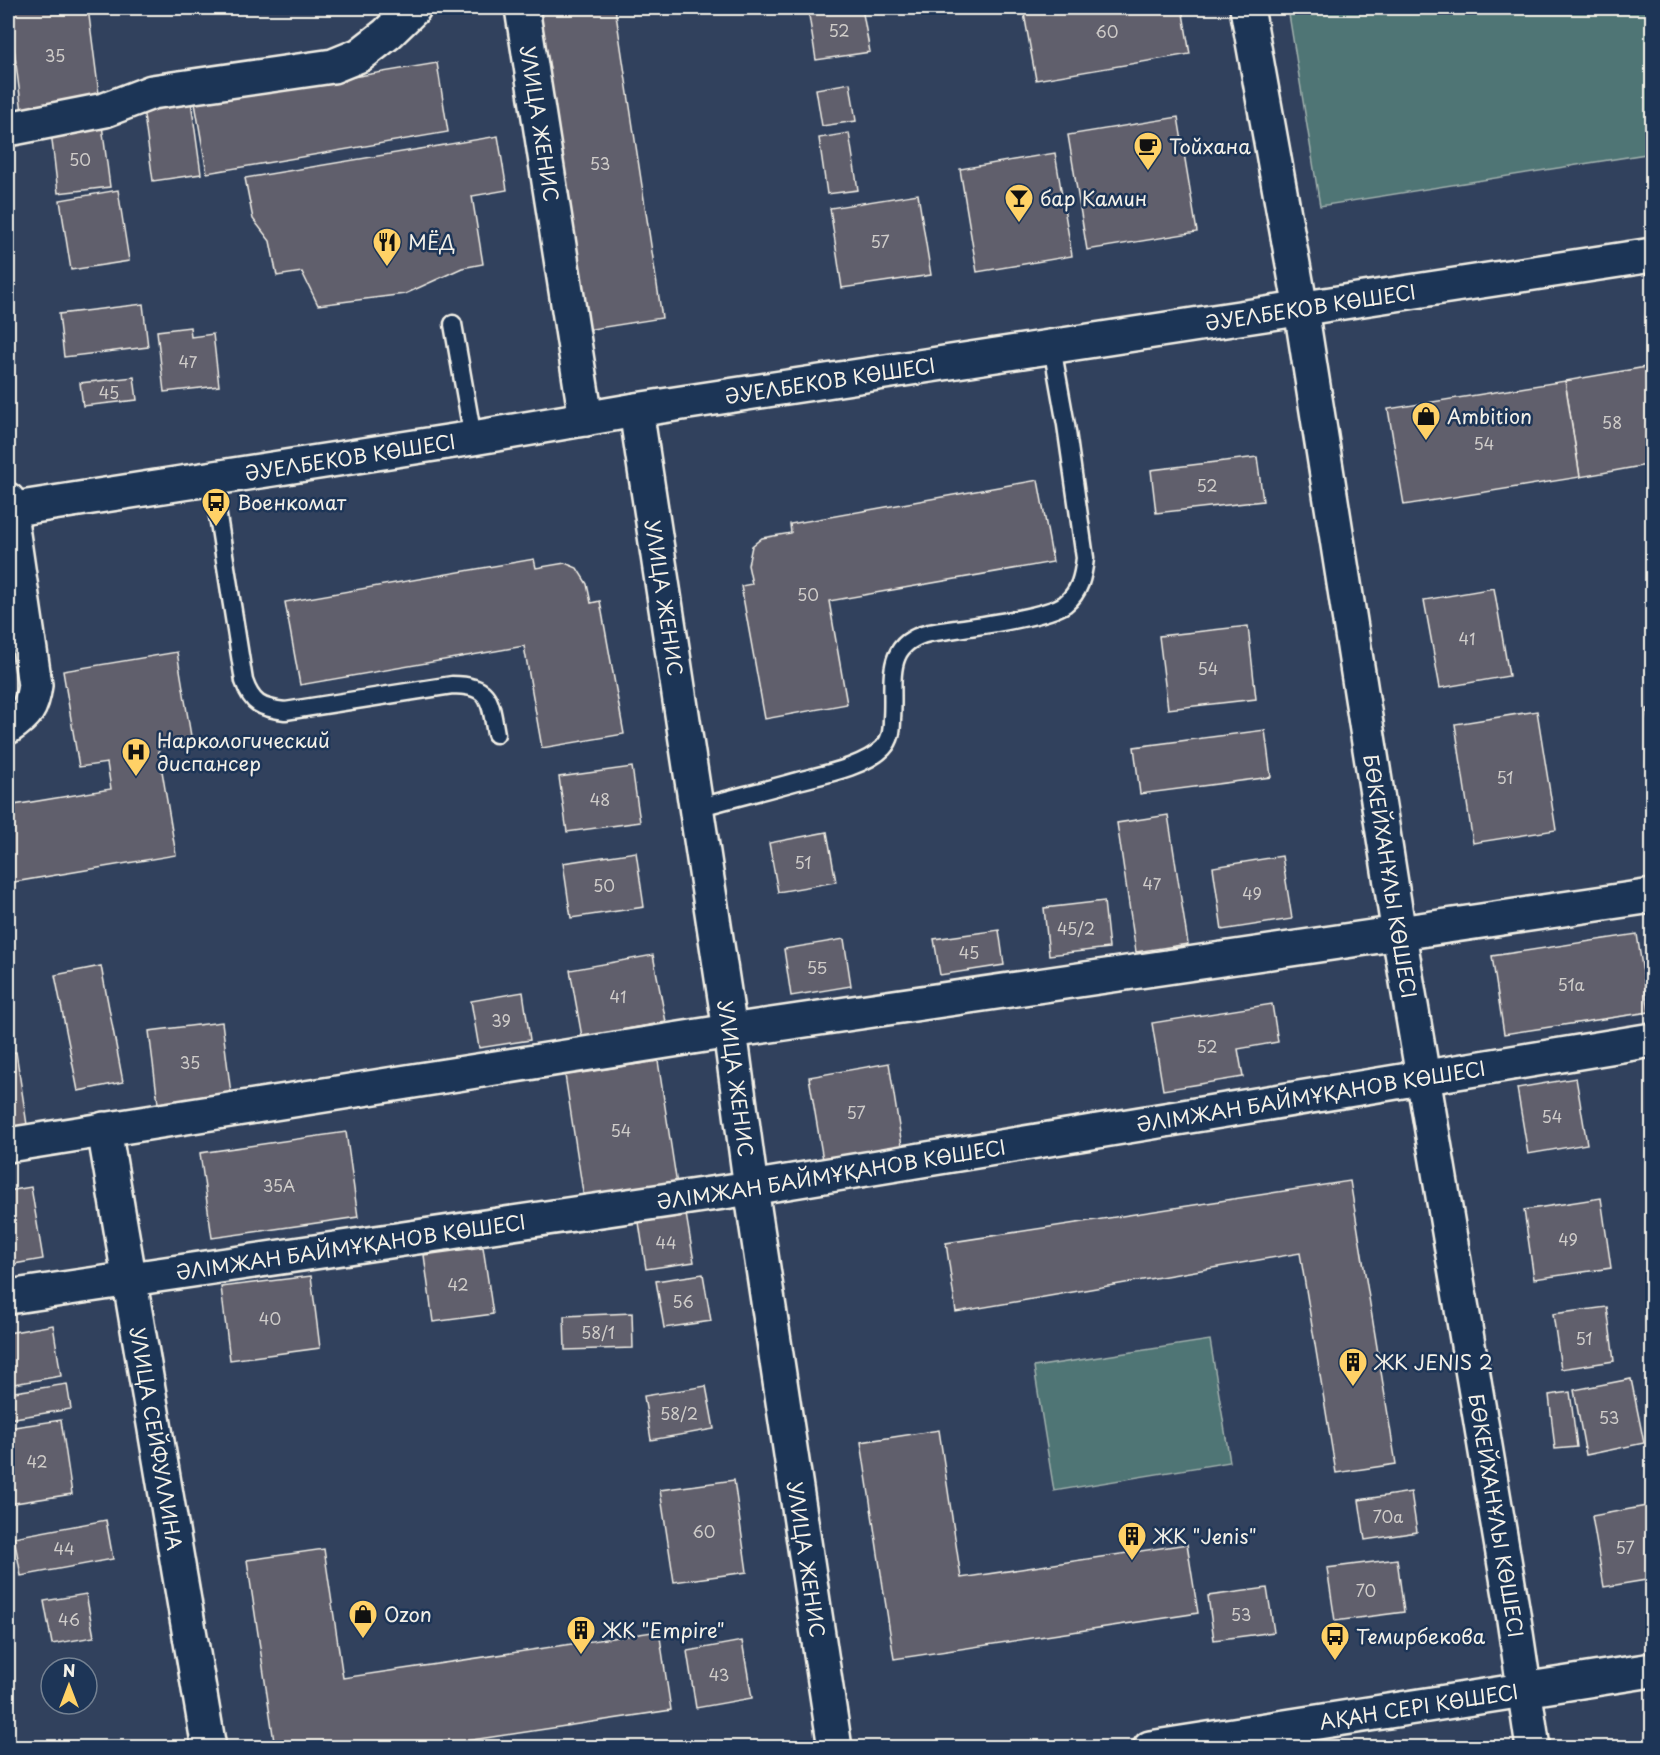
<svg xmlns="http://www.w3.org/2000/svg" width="1660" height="1755" viewBox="0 0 1660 1755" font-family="'Playpen Sans',sans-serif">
<rect width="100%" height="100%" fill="#31415d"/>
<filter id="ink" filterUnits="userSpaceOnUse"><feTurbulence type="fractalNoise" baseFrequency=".0167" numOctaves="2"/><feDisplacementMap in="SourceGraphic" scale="12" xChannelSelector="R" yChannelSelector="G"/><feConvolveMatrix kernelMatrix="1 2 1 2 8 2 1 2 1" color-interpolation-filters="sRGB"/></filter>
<g filter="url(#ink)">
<g fill="#507475" stroke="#a2b2ae" stroke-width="1.5">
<polygon points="1288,8 1652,8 1652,153 1320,206"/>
<polygon points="1210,1340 1230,1462 1054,1491 1034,1367"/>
</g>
<g fill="#615e6c" stroke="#f4f1e8" stroke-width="1.5">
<polygon points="9,8 88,8 100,102 22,112"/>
<polygon points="537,8 615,8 662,318 586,330"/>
<polygon points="817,8 862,8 870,52 816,60 808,9"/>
<polygon points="1023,8 1182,8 1190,54 1036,80"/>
<polygon points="437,63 448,132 207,173 195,103"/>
<polygon points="850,83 856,121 822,126 816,89"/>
<polygon points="191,101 201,174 153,181 143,108"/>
<polygon points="1178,117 1197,232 1087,250 1068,135"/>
<polygon points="102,125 110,187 58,193 51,132"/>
<polygon points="849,133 858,190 827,194 819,138"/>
<polygon points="498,136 507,190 472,196 483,264 462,268 405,294 318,305 302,272 277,276 270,241 253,219 245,178"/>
<polygon points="1055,153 1072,256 977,272 960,169"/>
<polygon points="118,190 129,261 71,270 60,200"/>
<polygon points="918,194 931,275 842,288 830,208"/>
<polygon points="143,304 148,347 64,357 59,314"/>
<polygon points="190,327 191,337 213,334 219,386 164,392 157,331"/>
<polygon points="1652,366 1652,464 1580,477 1565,381"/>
<polygon points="134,377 137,400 83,406 80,383"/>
<polygon points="1565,381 1580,477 1404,505 1388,409"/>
<polygon points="1257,457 1263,501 1156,513 1151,470"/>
<polygon points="1038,480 1053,562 829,601 847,704 765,719 741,586 752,584 748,565 752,546 762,538 791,533 790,524"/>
<polygon points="534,559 536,568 565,563 577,568 587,584 591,603 600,601 624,734 542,748 524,646 300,685 285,602"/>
<polygon points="1494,588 1509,676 1440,688 1424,600"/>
<polygon points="1248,626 1256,699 1168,709 1159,636"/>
<polygon points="177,652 192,742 158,747 176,855 8,883 8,806 111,789 107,763 79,767 63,671"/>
<polygon points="1652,708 1652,745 1647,709"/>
<polygon points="1537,711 1556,830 1473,843 1455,724"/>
<polygon points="1265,730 1271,777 1140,794 1134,747"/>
<polygon points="632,767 640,822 567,832 559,777"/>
<polygon points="1168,815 1188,944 1136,952 1117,823"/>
<polygon points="827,832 836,882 778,892 769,843"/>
<polygon points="636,852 644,907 571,918 563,863"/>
<polygon points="1282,856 1292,919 1222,930 1213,867"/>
<polygon points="1104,901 1109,948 1049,955 1044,908"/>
<polygon points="999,930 1004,965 940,975 934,939"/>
<polygon points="1637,934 1649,1012 1504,1034 1492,956"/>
<polygon points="844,939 851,986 791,996 784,949"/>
<polygon points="653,955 666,1022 582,1037 570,970"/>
<polygon points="101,966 123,1082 78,1091 55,975"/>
<polygon points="523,992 530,1040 479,1048 471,1001"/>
<polygon points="1272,1004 1278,1042 1238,1049 1243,1077 1163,1090 1152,1023"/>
<polygon points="222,1022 231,1094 158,1103 149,1031"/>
<polygon points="16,1052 27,1125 8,1128 8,1053"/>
<polygon points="658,1061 677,1185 584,1199 565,1075"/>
<polygon points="889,1063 902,1146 823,1160 809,1077"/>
<polygon points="1576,1078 1587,1144 1528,1154 1517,1088"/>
<polygon points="346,1132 358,1217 212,1238 200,1153"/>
<polygon points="1350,1181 1396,1464 1336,1473 1300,1253 956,1312 946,1243"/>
<polygon points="31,1187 43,1259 8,1265 8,1191"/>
<polygon points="1601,1198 1611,1268 1534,1279 1524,1210"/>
<polygon points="686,1214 694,1262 646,1269 639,1222"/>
<polygon points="483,1247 493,1314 433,1322 424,1255"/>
<polygon points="703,1274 711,1321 664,1328 656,1281"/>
<polygon points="311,1276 320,1348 230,1360 221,1287"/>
<polygon points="1607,1307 1614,1361 1561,1369 1553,1314"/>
<polygon points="632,1313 633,1348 565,1350 564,1316"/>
<polygon points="53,1325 61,1376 8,1385 8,1333"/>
<polygon points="1631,1379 1644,1443 1586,1455 1574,1390"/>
<polygon points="67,1384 71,1409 8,1419 8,1393"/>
<polygon points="706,1386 714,1429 651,1440 644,1396"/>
<polygon points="1570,1392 1577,1447 1555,1449 1549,1395"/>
<polygon points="61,1420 72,1494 8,1504 8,1428"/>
<polygon points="939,1430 961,1578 1187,1544 1198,1613 894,1659 861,1442"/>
<polygon points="734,1480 747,1572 674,1582 660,1490"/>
<polygon points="1411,1492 1417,1532 1365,1540 1359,1500"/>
<polygon points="1652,1505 1652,1579 1604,1587 1592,1516"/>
<polygon points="106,1520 113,1559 21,1576 14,1537"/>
<polygon points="324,1549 343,1678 659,1631 671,1710 419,1748 275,1748 247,1560"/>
<polygon points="1397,1559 1404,1612 1335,1621 1327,1568"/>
<polygon points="1267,1588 1274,1632 1214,1640 1208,1596"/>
<polygon points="86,1594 94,1637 52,1644 44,1601"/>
<polygon points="742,1641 752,1698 696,1708 687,1651"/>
</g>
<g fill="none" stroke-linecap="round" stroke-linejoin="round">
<g stroke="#f4f1e8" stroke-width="21">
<g id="lane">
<polyline points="453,324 473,438"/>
<path d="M212,478L244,681C252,704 261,708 285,711L452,685C491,685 490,701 496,734"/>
<path d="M697,808C729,799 762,791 794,782C820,775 863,768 883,748C891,740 892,730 892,719C895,681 882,644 929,633C958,628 1044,619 1065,604C1080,592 1083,576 1085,558L1066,425L1052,347"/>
</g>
</g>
<g stroke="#f4f1e8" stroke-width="38">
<g id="street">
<path id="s1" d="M522,8L586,419"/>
<path id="s2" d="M1247,8L1301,309L1399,934L1513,1613L1533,1748"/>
<polyline points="8,129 105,110 152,92 333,66 360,55 387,34 414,8"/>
<path d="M8,500L35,685C32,708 27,714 8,727"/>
<path id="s3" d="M104,1129L209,1748"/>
<polyline points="8,1145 730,1031 1652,896"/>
<path id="s4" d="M8,1297L751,1188L1652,1040"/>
</g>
</g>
<g stroke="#f4f1e8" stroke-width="38">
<g id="secondary">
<path id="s5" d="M636,410L730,1031L751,1188L835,1748"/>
<path id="s6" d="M8,510L473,438L636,410L1652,255"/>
<path id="s7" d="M1150,1748L1652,1670"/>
</g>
</g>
<use href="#lane" stroke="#1d3557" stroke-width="16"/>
<use href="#street" stroke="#1d3557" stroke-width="33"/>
<use href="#secondary" stroke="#1d3557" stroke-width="33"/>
</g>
</g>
<defs>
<g id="cafe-pin" transform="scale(1.5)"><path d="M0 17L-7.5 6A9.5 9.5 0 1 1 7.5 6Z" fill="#ffd166" stroke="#1d3557"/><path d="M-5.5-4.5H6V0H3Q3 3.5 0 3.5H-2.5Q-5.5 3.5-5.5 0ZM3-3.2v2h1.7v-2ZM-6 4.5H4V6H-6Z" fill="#111"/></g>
<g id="bar-pin" transform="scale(1.5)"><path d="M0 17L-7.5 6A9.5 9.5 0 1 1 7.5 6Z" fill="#ffd166" stroke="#1d3557"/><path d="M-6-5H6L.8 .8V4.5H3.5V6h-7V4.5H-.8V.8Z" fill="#111"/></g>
<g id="restaurant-pin" transform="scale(1.5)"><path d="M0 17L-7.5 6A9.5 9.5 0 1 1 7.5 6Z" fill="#ffd166" stroke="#1d3557"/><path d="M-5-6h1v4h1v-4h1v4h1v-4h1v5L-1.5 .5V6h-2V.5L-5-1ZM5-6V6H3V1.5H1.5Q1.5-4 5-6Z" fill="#111"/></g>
<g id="shop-pin" transform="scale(1.5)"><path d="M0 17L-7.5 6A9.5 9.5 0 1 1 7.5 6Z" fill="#ffd166" stroke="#1d3557"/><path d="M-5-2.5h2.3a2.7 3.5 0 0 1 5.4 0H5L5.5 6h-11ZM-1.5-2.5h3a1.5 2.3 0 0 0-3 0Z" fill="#111"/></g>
<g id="bus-pin" transform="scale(1.5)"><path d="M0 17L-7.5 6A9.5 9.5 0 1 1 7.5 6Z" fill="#ffd166" stroke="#1d3557"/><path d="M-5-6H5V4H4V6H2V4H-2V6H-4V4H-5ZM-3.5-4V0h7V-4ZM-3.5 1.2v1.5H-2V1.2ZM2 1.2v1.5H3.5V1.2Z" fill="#111"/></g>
<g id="hospital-pin" transform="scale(1.5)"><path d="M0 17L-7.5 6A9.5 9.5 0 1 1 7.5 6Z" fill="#ffd166" stroke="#1d3557"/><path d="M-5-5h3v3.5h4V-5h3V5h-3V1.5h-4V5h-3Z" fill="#111"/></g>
<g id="building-pin" transform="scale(1.5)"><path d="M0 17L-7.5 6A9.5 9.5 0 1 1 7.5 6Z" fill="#ffd166" stroke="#1d3557"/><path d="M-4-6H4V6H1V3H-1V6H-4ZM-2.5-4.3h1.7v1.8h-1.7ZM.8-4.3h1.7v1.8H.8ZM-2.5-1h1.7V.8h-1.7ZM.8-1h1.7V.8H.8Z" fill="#111"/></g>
</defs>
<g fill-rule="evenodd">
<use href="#cafe-pin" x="1148" y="146"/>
<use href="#bar-pin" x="1019" y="198"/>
<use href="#restaurant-pin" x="387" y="242"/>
<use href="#shop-pin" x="1426" y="416"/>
<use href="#bus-pin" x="216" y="502"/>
<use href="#hospital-pin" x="136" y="752"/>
<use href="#building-pin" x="1353" y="1362"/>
<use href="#building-pin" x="1132" y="1536"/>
<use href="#shop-pin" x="363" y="1614"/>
<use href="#building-pin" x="581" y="1630"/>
<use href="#bus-pin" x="1335" y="1636"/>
</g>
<g text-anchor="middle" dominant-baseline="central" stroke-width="5" stroke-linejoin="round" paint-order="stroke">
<g font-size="16" fill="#cfccc9">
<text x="839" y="30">52</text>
<text x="1107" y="31">60</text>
<text x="55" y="55">35</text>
<text x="80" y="159">50</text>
<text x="600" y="163">53</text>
<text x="880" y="241">57</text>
<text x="188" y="361">47</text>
<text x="109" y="392">45</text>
<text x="1612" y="422">58</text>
<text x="1484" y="443">54</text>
<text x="1207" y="485">52</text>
<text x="808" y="594">50</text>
<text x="1467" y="638">41</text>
<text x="1208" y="668">54</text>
<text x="1505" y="777">51</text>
<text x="600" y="799">48</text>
<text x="803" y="862">51</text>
<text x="1152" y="883">47</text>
<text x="604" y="885">50</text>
<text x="1252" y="893">49</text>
<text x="1076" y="928">45/2</text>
<text x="969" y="952">45</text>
<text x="817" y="967">55</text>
<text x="1571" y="984">51а</text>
<text x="618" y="996">41</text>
<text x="501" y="1020">39</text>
<text x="1207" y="1046">52</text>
<text x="190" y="1062">35</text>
<text x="856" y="1112">57</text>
<text x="1552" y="1116">54</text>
<text x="621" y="1130">54</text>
<text x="279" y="1185">35А</text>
<text x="1568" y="1239">49</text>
<text x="666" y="1242">44</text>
<text x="458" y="1284">42</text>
<text x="683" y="1301">56</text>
<text x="270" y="1318">40</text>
<text x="598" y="1332">58/1</text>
<text x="1584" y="1338">51</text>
<text x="679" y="1413">58/2</text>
<text x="1609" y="1417">53</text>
<text x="37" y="1461">42</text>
<text x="1388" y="1516">70а</text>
<text x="704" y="1531">60</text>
<text x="1625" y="1547">57</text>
<text x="64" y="1548">44</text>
<text x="1366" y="1590">70</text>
<text x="1241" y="1614">53</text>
<text x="69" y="1619">46</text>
<text x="719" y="1674">43</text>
</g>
<g font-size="20" fill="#f4f1e8" stroke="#1d3557">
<text stroke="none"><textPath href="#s1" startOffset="117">УЛИЦА ЖЕНИС</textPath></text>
<text stroke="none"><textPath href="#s6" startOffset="1318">ӘУЕЛБЕКОВ КӨШЕСІ</textPath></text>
<text stroke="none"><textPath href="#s6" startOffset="832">ӘУЕЛБЕКОВ КӨШЕСІ</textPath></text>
<text stroke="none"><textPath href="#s6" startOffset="346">ӘУЕЛБЕКОВ КӨШЕСІ</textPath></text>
<text stroke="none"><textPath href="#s5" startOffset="190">УЛИЦА ЖЕНИС</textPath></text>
<text stroke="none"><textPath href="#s2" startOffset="880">БӨКЕЙХАНҰЛЫ КӨШЕСІ</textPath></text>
<text stroke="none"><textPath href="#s5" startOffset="676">УЛИЦА ЖЕНИС</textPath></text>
<text stroke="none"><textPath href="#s4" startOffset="1318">ӘЛІМЖАН БАЙМҰҚАНОВ КӨШЕСІ</textPath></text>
<text stroke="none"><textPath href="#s4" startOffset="832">ӘЛІМЖАН БАЙМҰҚАНОВ КӨШЕСІ</textPath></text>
<text stroke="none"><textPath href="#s4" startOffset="346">ӘЛІМЖАН БАЙМҰҚАНОВ КӨШЕСІ</textPath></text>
<text stroke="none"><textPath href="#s3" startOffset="314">УЛИЦА СЕЙФУЛЛИНА</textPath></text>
<text stroke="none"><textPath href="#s2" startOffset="1528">БӨКЕЙХАНҰЛЫ КӨШЕСІ</textPath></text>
<text stroke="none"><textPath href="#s5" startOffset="1162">УЛИЦА ЖЕНИС</textPath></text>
<text stroke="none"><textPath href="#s7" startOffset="272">АҚАН СЕРІ КӨШЕСІ</textPath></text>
</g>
<g font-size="20" fill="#f4f1e8" stroke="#1d3557" text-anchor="start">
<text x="1169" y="146">Тойхана</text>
<text x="1040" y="198">бар Камин</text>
<text x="408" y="242">МЁД</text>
<text x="1447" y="416">Ambition</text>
<text x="237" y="502">Военкомат</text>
<text x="157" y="740">Наркологический<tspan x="157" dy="23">диспансер</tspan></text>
<text x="1374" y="1362">ЖК JENIS 2</text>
<text x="1153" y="1536">ЖК "Jenis"</text>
<text x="384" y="1614">Ozon</text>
<text x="602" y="1630">ЖК "Empire"</text>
<text x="1356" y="1636">Темирбекова</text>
</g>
</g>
<rect width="1660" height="1755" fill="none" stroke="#1d3557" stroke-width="30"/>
<rect x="15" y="15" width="1630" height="1725" fill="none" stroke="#f4f1e8" stroke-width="2" filter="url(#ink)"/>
<g transform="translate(69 1686)"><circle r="28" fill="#1d3557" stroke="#738091" stroke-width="1.5"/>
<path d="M0-4.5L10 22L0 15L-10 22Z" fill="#ffd166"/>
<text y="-9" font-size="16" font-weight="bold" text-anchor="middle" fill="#f4f1e8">N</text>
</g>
</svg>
